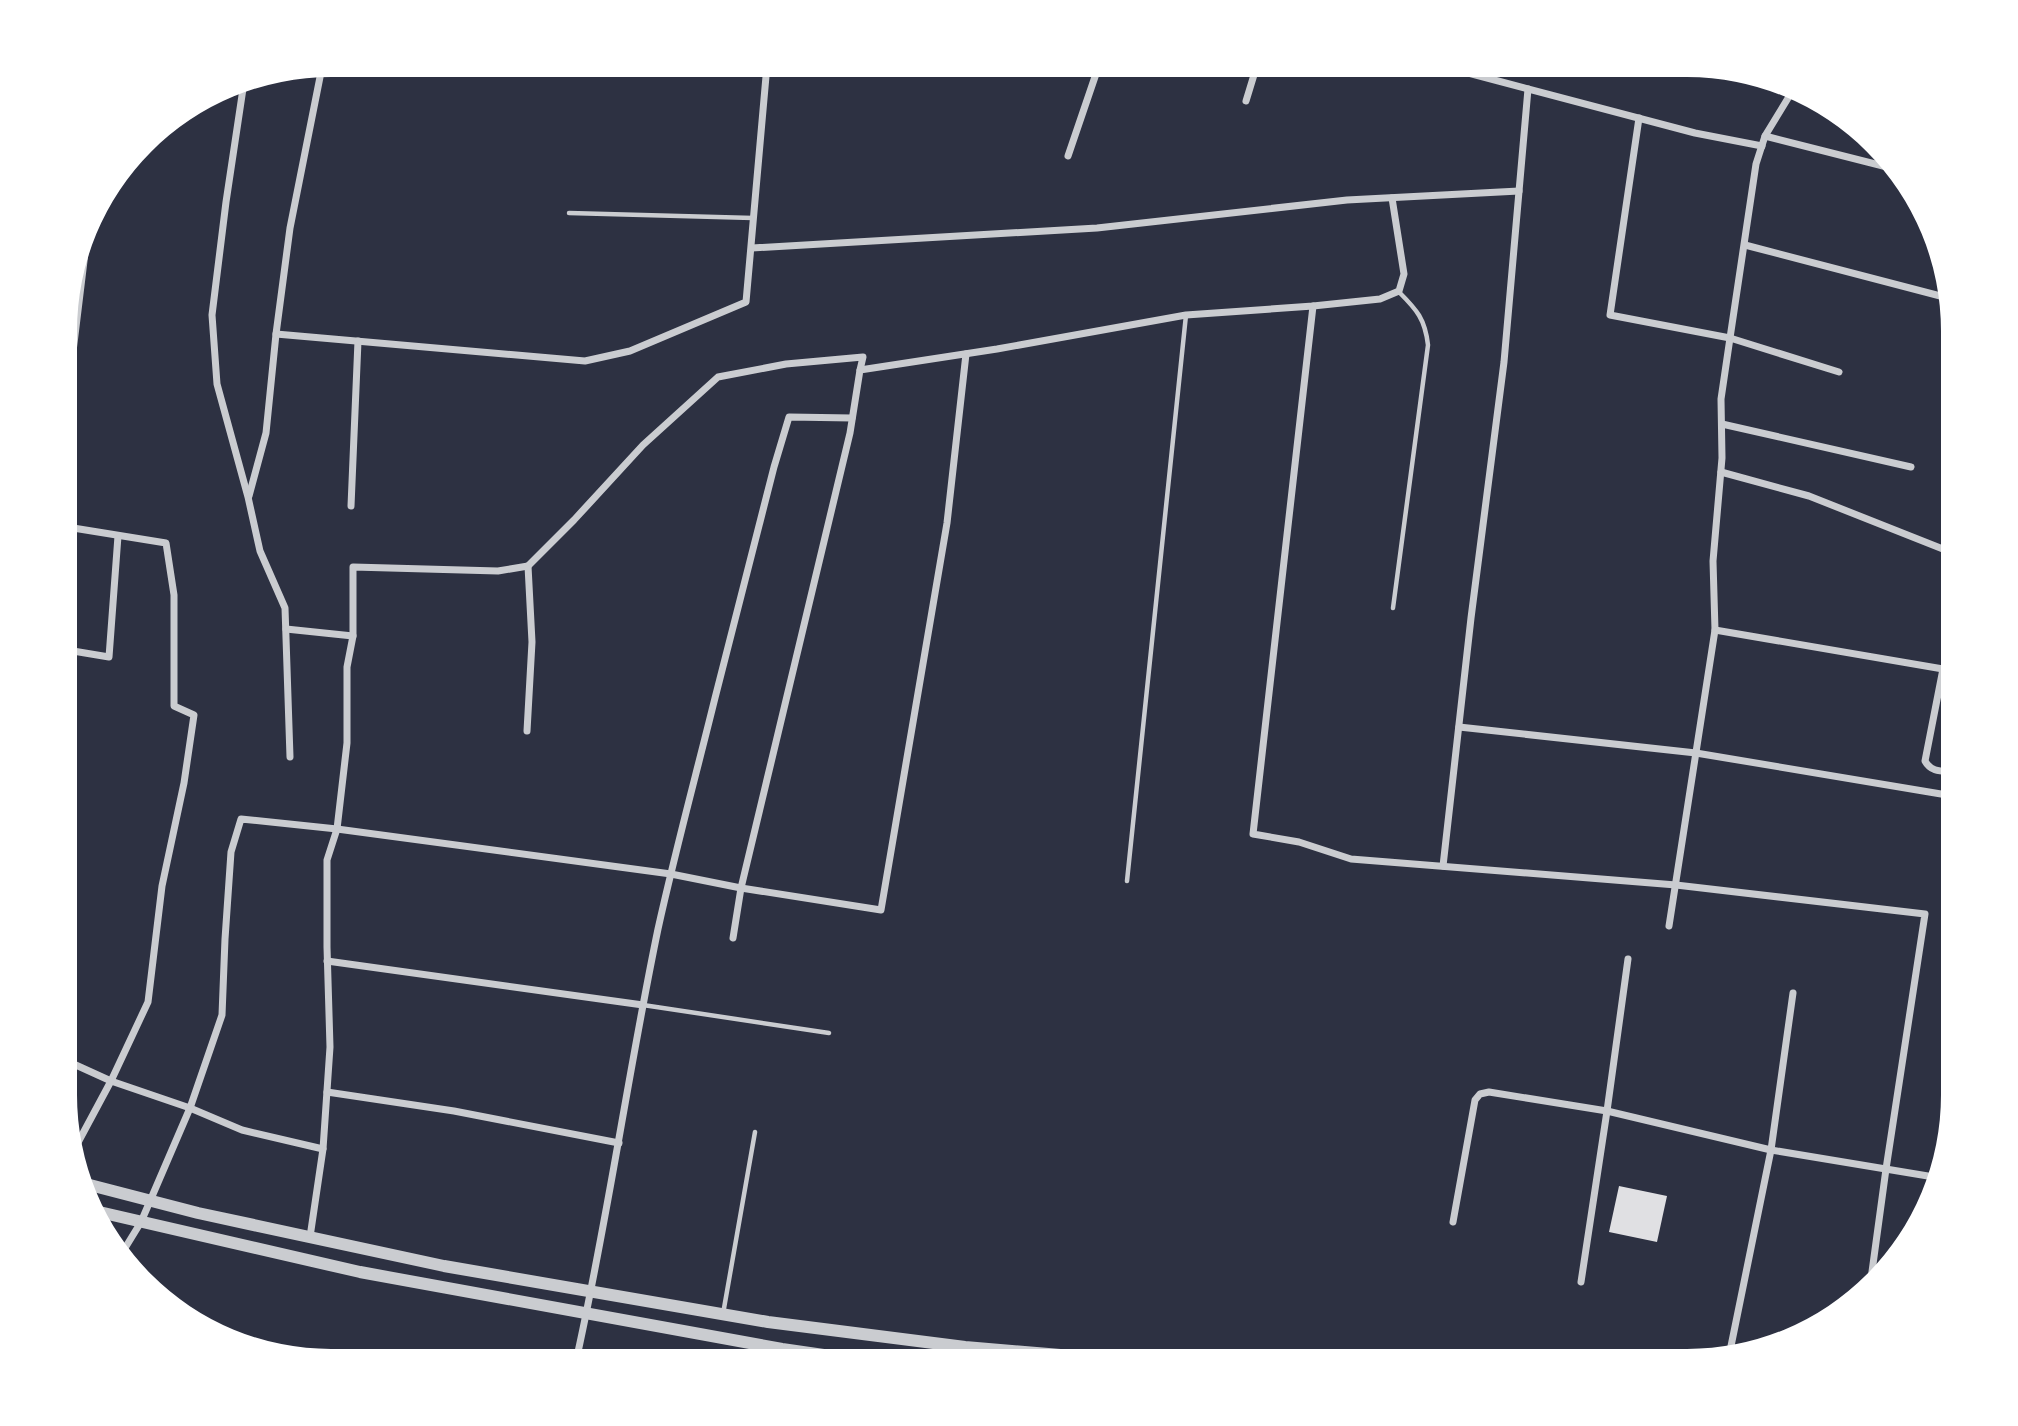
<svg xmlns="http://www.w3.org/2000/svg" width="2018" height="1426" viewBox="0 0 2018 1426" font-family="'Noto Sans',sans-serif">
<rect width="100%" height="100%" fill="#2d3142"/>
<polygon fill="#e0e0e3" points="1619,1186 1667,1196 1657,1242 1609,1232"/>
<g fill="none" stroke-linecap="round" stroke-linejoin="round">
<g stroke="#caccd0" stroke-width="4.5">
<polyline points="569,213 753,218"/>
<path d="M1393,608L1428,345C1425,319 1417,310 1399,292"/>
<polyline points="1127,881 1186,315"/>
<polyline points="643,1005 829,1033"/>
<polyline points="723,1314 755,1132"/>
</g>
<g stroke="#caccd0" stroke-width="7">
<polyline points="1438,65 1695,133 1762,146"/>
<polyline points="244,82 226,202 212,315 217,384 248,497 260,551 285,608 290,757"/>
<polyline points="1246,101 1257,65"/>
<polyline points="1639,118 1610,315 1730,338 1839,372"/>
<polyline points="1765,136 1891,168"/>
<polyline points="1068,156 1099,65"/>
<polyline points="1745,245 1948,298"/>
<polyline points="752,248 1097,228 1347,200 1519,191"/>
<polyline points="1313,306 1253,834 1299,842 1351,859 1676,885 1925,914 1886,1169 1871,1279"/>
<polyline points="276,334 585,361 630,351 746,302 767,65"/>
<polyline points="67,401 88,228"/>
<polyline points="1722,424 1911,467"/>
<polyline points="1721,472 1809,496 1953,553"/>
<polyline points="249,496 266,433 276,334 290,228 322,67"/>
<polyline points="351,506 358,341"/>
<polyline points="67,527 166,543 174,595 174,706 194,715 184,783 162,886 148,1002 111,1081 74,1150"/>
<polyline points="286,629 353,636"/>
<polyline points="1715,630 1943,669 1953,657"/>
<polyline points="67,650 109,657 118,536"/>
<path d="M1943,669L1925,761C1931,772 1941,771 1953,772"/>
<polyline points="1459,727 1696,753 1953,796"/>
<polyline points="527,731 532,642 528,566"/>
<polyline points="1443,866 1471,618 1504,362 1528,89"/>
<polyline points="1669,926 1715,630 1713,561 1722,458 1721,399 1730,338 1756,164 1765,136 1793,90"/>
<polyline points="733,938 741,888 850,433 860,370 997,349 1186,315 1313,306 1380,299 1399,291 1404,274 1392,198"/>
<polyline points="327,961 643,1005"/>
<polyline points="67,1061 111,1081 190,1108 242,1130 323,1149"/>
<polyline points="327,1092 454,1111 619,1143"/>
<polyline points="1453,1222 1475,1100 1480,1094 1489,1092 1607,1111 1771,1150 1940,1178"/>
<polyline points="310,1237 323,1149 330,1047 327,947 327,860 337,829 347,743 347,667 353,636 353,567 498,571 528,566 574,520 643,445 718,377 786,364 863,357 860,370"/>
<polyline points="122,1253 141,1222 190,1108 222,1015 225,939 231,852 241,819 337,829 671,874 741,888 881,910 947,523 966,354"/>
<polyline points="1581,1282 1607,1111 1628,959"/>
<polyline points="1730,1351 1771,1150 1793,993"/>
<path d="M576,1361C608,1218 628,1073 658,929C675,852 696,775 715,698C735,621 755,544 774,467L789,417L852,418"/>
</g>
<g stroke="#caccd0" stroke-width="12">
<polyline points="86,1184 198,1213 444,1266 768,1322 965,1347 1132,1361"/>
<polyline points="95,1211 360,1272 782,1349 865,1361"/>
</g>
</g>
<path d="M0 0H2018V1426H0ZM331 77H1687A254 254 0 0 1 1941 331V1095A254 254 0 0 1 1687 1349H331A254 254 0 0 1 77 1095V331A254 254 0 0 1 331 77Z" fill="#fff" fill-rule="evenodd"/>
</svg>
